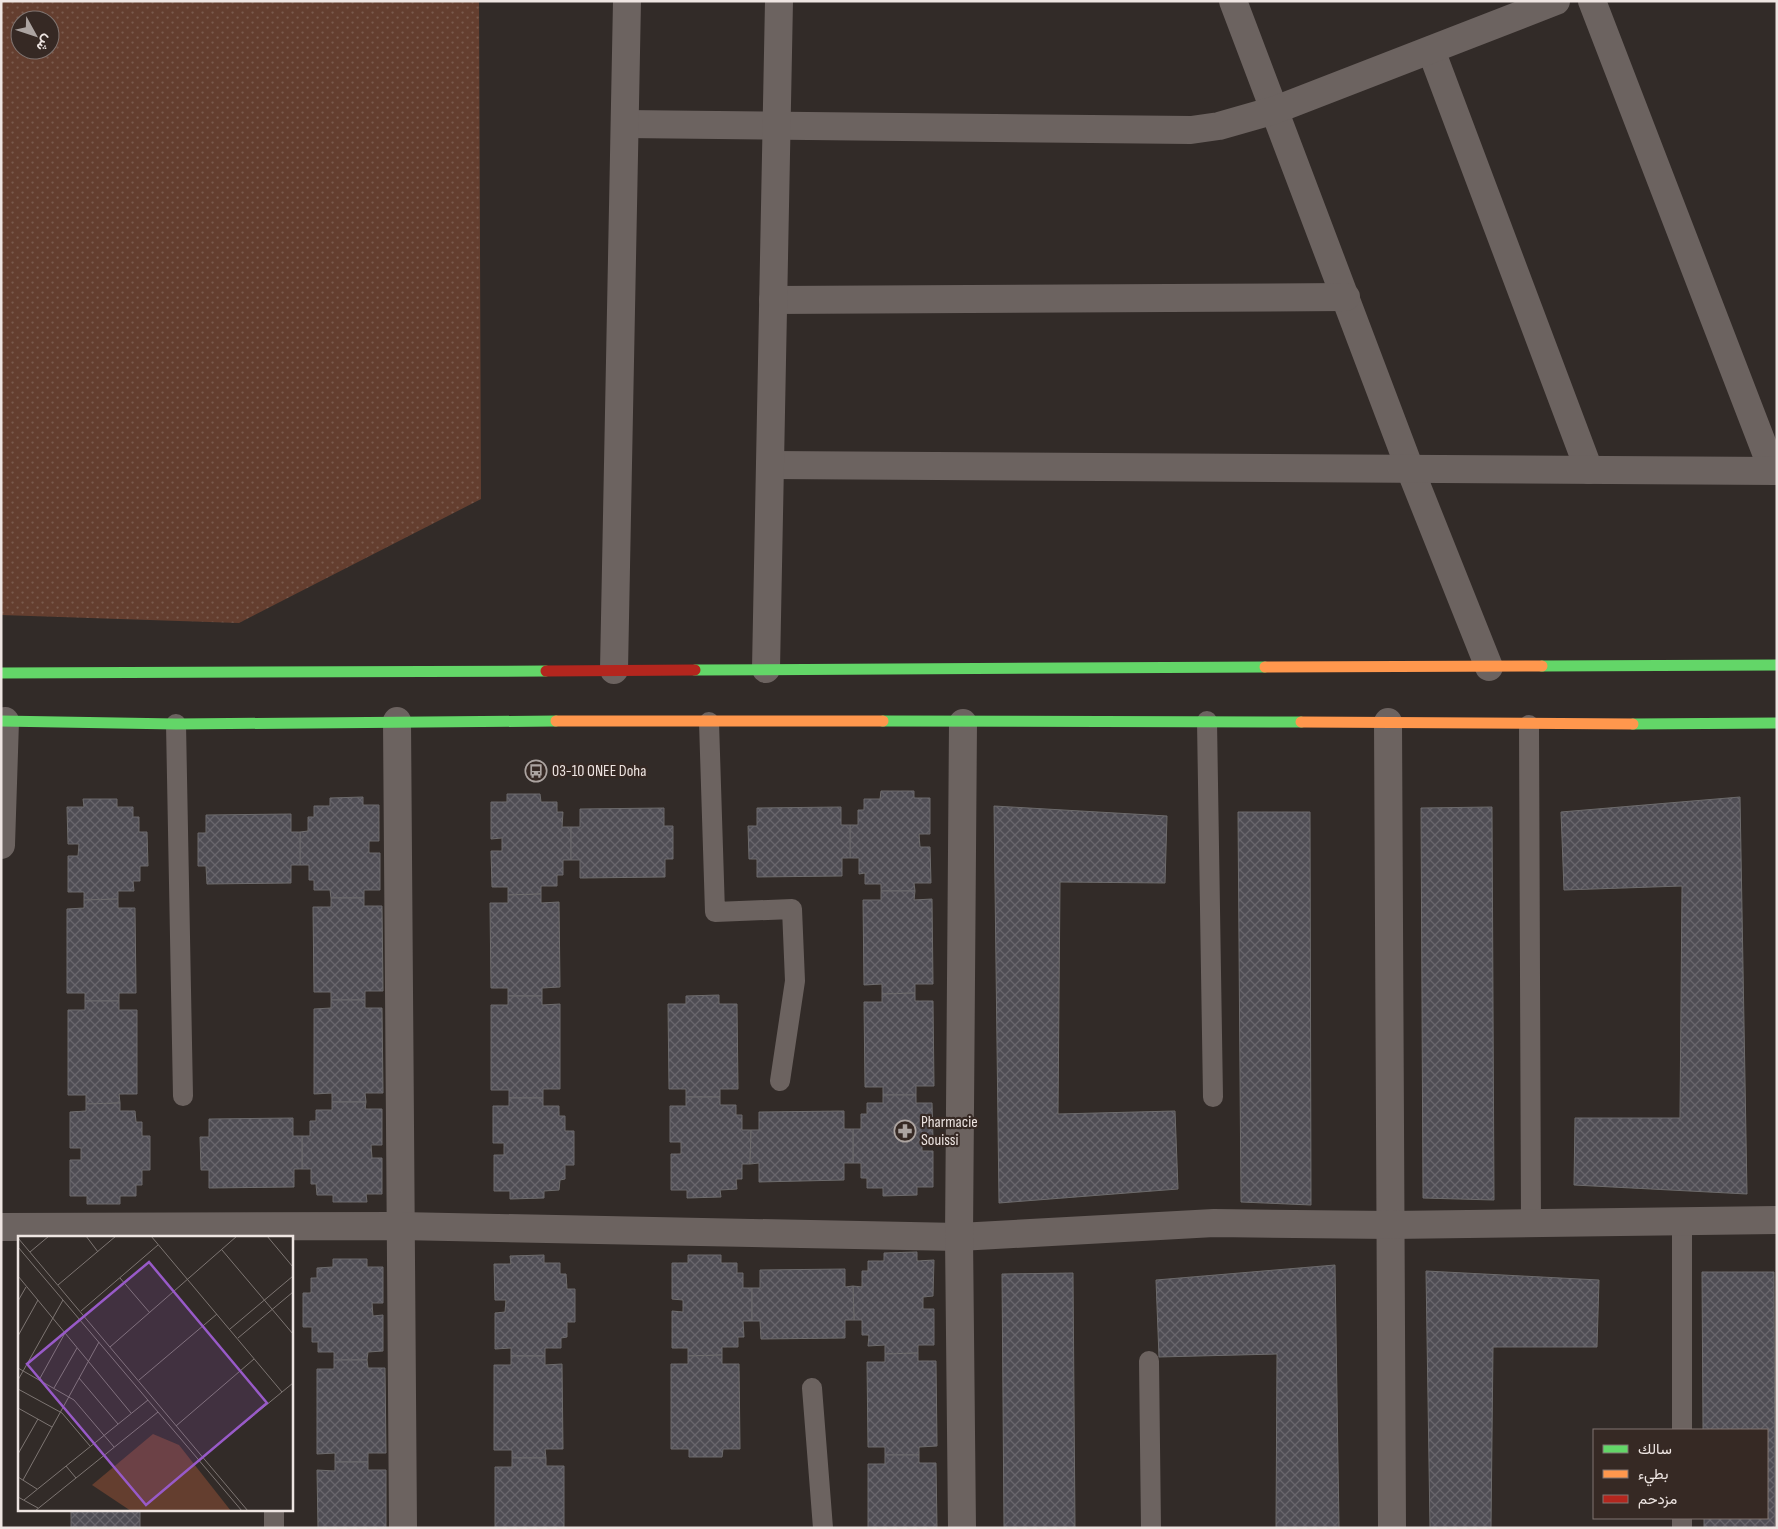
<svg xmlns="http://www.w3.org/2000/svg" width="1778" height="1529" viewBox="0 0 1778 1529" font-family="'Sofia Sans Condensed',Vazirmatn,sans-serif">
<defs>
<pattern id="grass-dots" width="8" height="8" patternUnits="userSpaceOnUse" patternTransform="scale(1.25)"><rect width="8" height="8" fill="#643e2f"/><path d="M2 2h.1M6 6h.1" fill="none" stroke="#7a5a4d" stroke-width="1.8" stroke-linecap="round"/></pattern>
<pattern id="building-cross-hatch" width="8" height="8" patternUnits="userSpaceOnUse" patternTransform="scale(1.25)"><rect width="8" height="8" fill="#4f4d54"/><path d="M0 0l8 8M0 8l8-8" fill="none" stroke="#69666c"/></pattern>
</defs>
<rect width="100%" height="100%" fill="#322b28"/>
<path fill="url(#grass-dots)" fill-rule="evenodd" d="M1,1H479L481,499L239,623L1,615ZM20,20H50V50H20Z"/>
<g fill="url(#building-cross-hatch)" stroke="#6d6b6c">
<polygon points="881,791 914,791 914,798 930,798 930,834 919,834 920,847 930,847 931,883 914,883 915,891 881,891 881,884 865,884 865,873 859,874 859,858 850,858 850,825 858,825 858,810 864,810 864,799 880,799"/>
<polygon points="507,794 540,794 541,802 557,802 557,812 563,812 562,827 571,827 571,860 563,860 563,875 557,875 557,886 541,886 541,894 508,895 508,887 492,887 491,851 502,851 502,838 491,839 491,802 507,802"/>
<polygon points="363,797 363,805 379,805 379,841 369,841 369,853 380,853 380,890 364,890 364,898 331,898 330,890 314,890 314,880 309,880 309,865 300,865 300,832 308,831 308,817 314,817 314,806 330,806 330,798"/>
<polygon points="1740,797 1747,1194 1574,1185 1575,1118 1680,1118 1682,886 1564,890 1561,812"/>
<polygon points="83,799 117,799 117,807 133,807 133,817 139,817 139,832 147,832 148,866 140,866 140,881 133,881 134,891 118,891 118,899 84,900 84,892 68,892 68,856 78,856 79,844 68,844 67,807 84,807"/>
<polygon points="994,806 1167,816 1165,883 1060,882 1058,1114 1175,1111 1178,1189 999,1203"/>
<polygon points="841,807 841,825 850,825 850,858 842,858 842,876 757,877 757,859 749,859 748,826 757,826 757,808"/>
<polygon points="1492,807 1494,1200 1423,1198 1421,808"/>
<polygon points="664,808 664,826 673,826 673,859 665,859 665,877 580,878 580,860 571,860 571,827 580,827 580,809"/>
<polygon points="1238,812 1310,812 1311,1205 1241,1202"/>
<polygon points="291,814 291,832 300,832 300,865 291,865 291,883 207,884 206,866 198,866 198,833 206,833 206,815"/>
<polygon points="881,891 915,891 914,900 932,899 933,984 915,984 915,993 882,994 882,984 864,985 863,900 881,900"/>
<polygon points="541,894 541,903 559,902 560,987 542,988 542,996 508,996 508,988 491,988 490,903 508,903 508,895"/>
<polygon points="331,898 364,898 364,906 382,906 383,991 365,991 365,1000 331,1000 331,992 314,992 313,907 331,907"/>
<polygon points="118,899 118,908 135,908 136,993 119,993 119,1001 85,1001 85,993 67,993 67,909 84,908 84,900"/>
<polygon points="915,993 915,1001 933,1001 934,1086 916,1086 916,1095 883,1095 883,1087 865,1087 864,1002 882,1002 882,994"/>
<polygon points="719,995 719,1004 737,1004 738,1089 720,1089 720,1097 686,1097 686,1089 669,1089 668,1004 686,1004 686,996"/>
<polygon points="508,996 542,996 542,1005 560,1004 560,1089 543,1089 543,1098 509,1098 509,1090 491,1090 491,1005 508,1005"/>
<polygon points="331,1000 365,1000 365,1008 382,1008 383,1093 365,1093 366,1102 332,1102 332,1093 314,1094 314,1009 331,1008"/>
<polygon points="85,1001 119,1001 119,1010 137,1010 137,1094 119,1094 120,1103 86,1104 86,1095 68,1095 68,1010 85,1010"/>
<polygon points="883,1095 916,1095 916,1103 932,1103 933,1139 922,1139 922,1151 933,1151 933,1187 917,1187 917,1195 883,1196 883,1188 867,1188 867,1178 861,1178 861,1163 853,1163 853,1129 861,1129 861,1114 867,1114 867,1103 883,1103"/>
<polygon points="686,1097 720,1097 720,1105 736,1105 736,1115 742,1115 742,1130 751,1130 750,1164 742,1164 742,1179 736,1179 737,1189 720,1190 721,1197 687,1198 687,1190 671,1190 671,1154 681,1154 681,1142 670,1142 670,1106 686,1106"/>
<polygon points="509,1098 543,1098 543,1106 559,1106 559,1116 565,1116 565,1131 574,1131 574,1165 565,1165 565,1179 560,1180 559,1190 544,1191 544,1198 510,1199 510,1191 494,1191 494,1155 504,1155 504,1143 493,1143 493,1106 509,1106"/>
<polygon points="332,1102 366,1102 365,1109 382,1109 382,1145 371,1145 372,1158 382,1158 382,1194 366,1194 367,1202 333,1202 333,1195 317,1195 316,1184 311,1184 311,1169 302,1169 302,1136 310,1136 310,1121 316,1121 316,1110 332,1110"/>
<polygon points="120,1103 120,1111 135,1111 136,1122 142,1122 142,1136 150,1136 150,1170 142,1170 142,1185 136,1185 136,1196 120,1196 120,1204 87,1204 87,1196 70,1196 70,1160 81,1160 81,1148 70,1148 70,1112 86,1111 86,1104"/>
<polygon points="844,1111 844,1129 853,1129 853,1163 844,1163 844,1180 759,1182 759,1163 750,1164 751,1130 759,1130 759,1112"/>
<polygon points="293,1118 293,1136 302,1136 302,1169 294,1169 294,1187 209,1188 209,1170 201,1170 200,1137 209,1137 209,1119"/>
<polygon points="917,1252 917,1261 934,1260 933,1296 923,1297 923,1309 934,1309 934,1345 918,1345 918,1353 885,1354 885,1345 868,1346 869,1335 862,1335 862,1320 854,1320 853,1286 862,1287 862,1271 868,1271 868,1261 884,1261 884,1253"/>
<polygon points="544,1255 544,1263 560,1263 560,1274 566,1274 567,1289 575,1289 575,1322 567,1322 567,1337 561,1338 561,1348 545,1348 545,1356 511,1356 511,1348 495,1349 495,1313 505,1312 506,1300 495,1300 494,1264 511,1264 510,1256"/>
<polygon points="688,1255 721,1255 721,1263 737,1263 737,1273 743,1273 743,1288 752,1288 752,1321 743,1321 744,1337 738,1337 738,1347 722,1347 722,1355 688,1356 688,1348 672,1348 672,1311 683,1312 683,1300 672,1299 672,1263 688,1263"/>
<polygon points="333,1259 367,1259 367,1267 383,1267 383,1303 372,1303 373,1316 383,1315 383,1351 368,1352 367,1360 334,1360 334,1352 318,1352 318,1342 312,1342 312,1327 303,1327 303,1293 311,1293 311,1278 317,1278 317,1268 333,1267"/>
<polygon points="1335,1265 1339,1528 1276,1528 1277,1354 1159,1357 1156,1280"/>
<polygon points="845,1269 845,1287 853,1286 854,1320 845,1320 845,1338 761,1339 760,1321 752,1321 752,1288 760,1288 760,1270"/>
<polygon points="1426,1271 1599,1280 1597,1347 1493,1347 1491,1528 1430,1528"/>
<polygon points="1702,1272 1774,1272 1775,1528 1704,1528 1704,1518 1767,1518 1767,1430 1703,1430"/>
<polygon points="1073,1273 1075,1528 1004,1528 1002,1274"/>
<polygon points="918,1353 918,1361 936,1361 937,1446 919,1447 919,1455 885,1455 885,1447 868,1447 867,1362 885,1362 885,1354"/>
<polygon points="722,1355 722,1364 739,1364 740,1449 723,1449 722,1457 689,1457 689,1449 671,1449 671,1364 688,1364 688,1356"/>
<polygon points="511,1356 545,1356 545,1365 562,1364 563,1449 545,1449 546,1458 512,1458 512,1450 494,1450 494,1365 511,1365"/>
<polygon points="334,1360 367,1360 368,1368 385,1368 386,1453 368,1453 368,1462 335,1462 335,1453 317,1454 317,1369 334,1369"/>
<polygon points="885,1455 919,1455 919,1463 936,1463 937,1528 868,1528 868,1464 885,1464"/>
<polygon points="512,1458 546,1458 546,1466 564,1466 564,1528 495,1528 495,1467 512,1467"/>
<polygon points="335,1462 368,1462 368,1470 386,1470 386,1528 318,1528 317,1470 335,1471"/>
<rect x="71" y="1510" width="69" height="18"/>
</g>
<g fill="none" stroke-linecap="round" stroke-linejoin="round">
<g stroke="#6c6360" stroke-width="20">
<polyline points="1207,721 1213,1097"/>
<polyline points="709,722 715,912 792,909 795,981 780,1081"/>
<polyline points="176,724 183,1096"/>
<polyline points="1529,725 1531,1222"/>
<polyline points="1682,1220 1682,1430"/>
<polyline points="1149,1361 1151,1528"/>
<polyline points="812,1388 823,1528"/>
<polyline points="274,1510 274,1528"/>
<polyline points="1682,1518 1682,1528"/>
</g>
<g stroke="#6c6360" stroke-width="28">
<polyline points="1233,1 1410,469 1489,667"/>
<polyline points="1592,1 1773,471"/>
<polyline points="1431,50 1589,470"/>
<polyline points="625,124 1191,130 1219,126 1275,110 1556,1"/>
<polyline points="773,300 1346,297"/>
<polyline points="770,465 1777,471"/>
<polyline points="766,669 779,1"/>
<polyline points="614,670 627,1"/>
<polyline points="397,721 403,1528"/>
<polyline points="1388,722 1392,1528"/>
<polyline points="1,845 5,721"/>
<polyline points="1,1227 400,1226 959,1237 1214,1223 1391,1225 1777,1220"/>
<polyline points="962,1528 959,1237 963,723"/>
</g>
<g stroke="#63d668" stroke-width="11">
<polyline points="1542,666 1777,665"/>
<polyline points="695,670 1265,667"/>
<polyline points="1,673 546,671"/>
<polyline points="1,721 176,724 556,721"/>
<polyline points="883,721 1301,722"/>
<polyline points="1633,724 1777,723"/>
</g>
<g stroke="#ff974d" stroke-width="11">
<polyline points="1265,667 1542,666"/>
<polyline points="556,721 883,721"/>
<polyline points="1301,722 1633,724"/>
</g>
<polyline stroke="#b3261e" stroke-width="11" points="546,671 695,670"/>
</g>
<defs>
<g id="bus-ring" transform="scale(1.125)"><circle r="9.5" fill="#362924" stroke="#aca4a1" stroke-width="1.5"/><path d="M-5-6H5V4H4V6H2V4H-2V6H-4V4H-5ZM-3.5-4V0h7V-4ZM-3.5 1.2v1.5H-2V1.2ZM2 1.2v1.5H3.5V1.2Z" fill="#aca4a1"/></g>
<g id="pharmacy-ring" transform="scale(1.125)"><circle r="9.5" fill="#362924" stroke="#aca4a1" stroke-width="1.5"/><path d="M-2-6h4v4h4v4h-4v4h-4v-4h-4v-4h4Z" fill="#aca4a1"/></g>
</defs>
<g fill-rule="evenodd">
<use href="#bus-ring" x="536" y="771"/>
<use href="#pharmacy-ring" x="905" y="1131"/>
</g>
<g text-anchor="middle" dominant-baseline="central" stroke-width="4.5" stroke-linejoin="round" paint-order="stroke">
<g font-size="16" fill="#eee5e2" stroke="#362924" text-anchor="start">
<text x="552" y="771">03-10 ONEE Doha</text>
<text x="921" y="1122">Pharmacie<tspan x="921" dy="18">Souissi</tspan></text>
</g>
</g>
<g transform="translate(18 1236)">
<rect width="275" height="275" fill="#322b28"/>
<path d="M135,198L161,209L213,275H113L74,249Z" fill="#643e2f"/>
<path fill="none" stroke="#7d7572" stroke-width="1" d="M68,0L80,16M133,0L264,156M249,0L275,31M0,2L230,275M0,11L224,275M204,14L275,98M12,16L31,0M0,40L113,177M102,42L132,77M40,49L98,0M0,65L8,51M63,75L140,9M212,93L275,40M0,100L20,64M220,102L275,56M92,111L219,0M0,132L56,164L96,211M61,142L100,188M0,144L45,64M21,144L47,97M121,144L199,78M36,152L59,112M0,153L44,177L72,210M0,172L34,191M158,190L236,123M0,218L20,183M185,221L275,147M48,230L58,242M0,241L19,253M5,244L81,106M0,261L20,272M6,264L130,164M17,275L140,176"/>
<path fill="#985ac8" fill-opacity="0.15" stroke="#985ac8" stroke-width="2.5" d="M131,26L249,167L128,269L9,128Z"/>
<rect width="275" height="275" fill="none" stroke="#eee5e2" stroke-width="2.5"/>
</g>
<rect width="1778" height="1529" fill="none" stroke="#eee5e2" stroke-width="5"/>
<rect x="1593" y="1429" width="175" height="90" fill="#362924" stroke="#807470"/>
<rect x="1603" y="1445" width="25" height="8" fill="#63d668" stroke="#807470"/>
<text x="1638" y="1454" font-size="15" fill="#eee5e2">سالك</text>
<rect x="1603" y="1470" width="25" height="8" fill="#ff974d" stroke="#807470"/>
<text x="1638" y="1479" font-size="15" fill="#eee5e2">بطيء</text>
<rect x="1603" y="1495" width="25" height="8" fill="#b3261e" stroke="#807470"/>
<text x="1638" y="1504" font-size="15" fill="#eee5e2">مزدحم</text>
<g transform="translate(35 35) rotate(130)"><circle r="24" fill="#362924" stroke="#807470"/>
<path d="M0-4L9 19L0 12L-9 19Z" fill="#aca4a1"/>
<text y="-8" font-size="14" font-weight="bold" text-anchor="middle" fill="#eee5e2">ش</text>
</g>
</svg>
